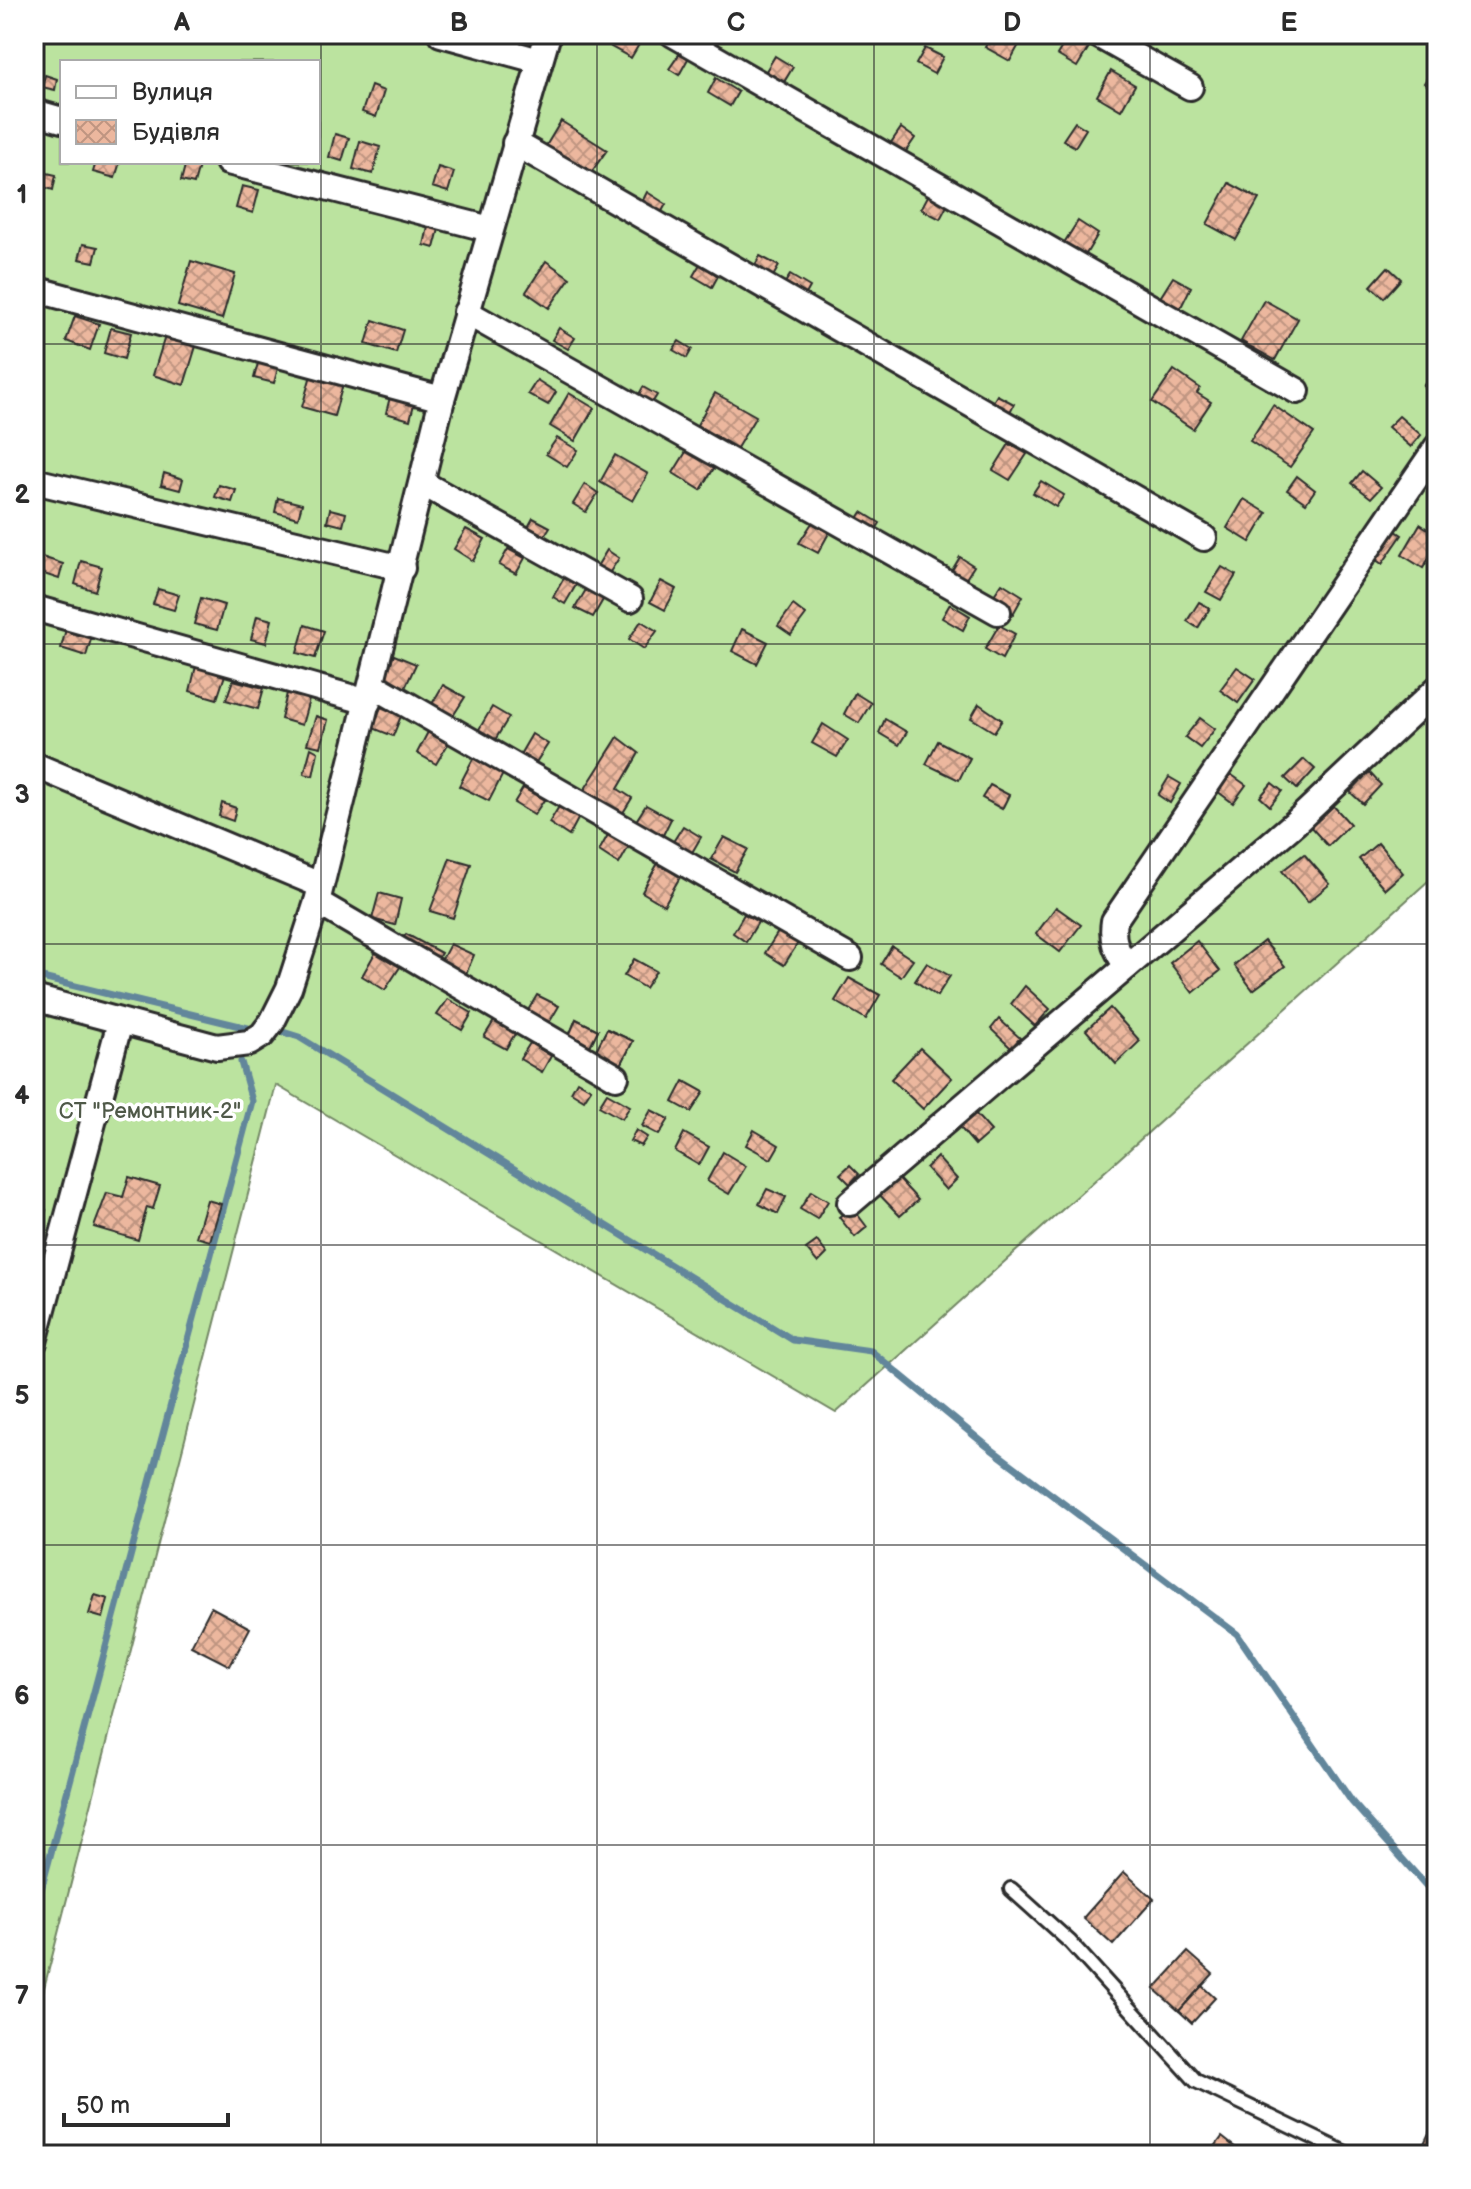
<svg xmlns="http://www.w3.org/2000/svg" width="1471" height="2189" viewBox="0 0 1471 2189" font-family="'Balsamiq Sans',sans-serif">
<defs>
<pattern id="building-cross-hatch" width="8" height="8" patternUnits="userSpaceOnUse" patternTransform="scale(2)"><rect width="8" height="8" fill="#ecb79e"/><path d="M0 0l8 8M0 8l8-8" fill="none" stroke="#bf9581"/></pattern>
</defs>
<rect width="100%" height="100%" fill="#fff"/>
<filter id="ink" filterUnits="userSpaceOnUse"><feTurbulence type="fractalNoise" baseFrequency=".0125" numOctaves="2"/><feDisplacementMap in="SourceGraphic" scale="16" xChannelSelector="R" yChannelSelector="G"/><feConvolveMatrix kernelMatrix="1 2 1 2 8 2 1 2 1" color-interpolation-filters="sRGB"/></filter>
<g filter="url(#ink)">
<path fill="#bbe39f" stroke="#738765" stroke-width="2" fill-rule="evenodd" d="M34,34H1437V873L836,1413L276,1085L34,2027ZM62,62H318V162H62Z"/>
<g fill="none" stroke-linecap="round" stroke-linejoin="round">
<g stroke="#62869b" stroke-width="7">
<polyline points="34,976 248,1028"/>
<polyline points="283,1032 299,1037 793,1340 871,1351 987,1446 1237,1634 1352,1802 1437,1898"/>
<polyline points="34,1916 252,1101 241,1062"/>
</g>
</g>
<g fill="url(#building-cross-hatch)" stroke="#2b2b2b" stroke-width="2">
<polygon points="619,34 630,34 641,41 631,58 611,47"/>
<polygon points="992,34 1025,34 1010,61 985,47"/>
<polygon points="1069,35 1089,47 1077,67 1057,55"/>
<polygon points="925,48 943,57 934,74 916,64"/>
<polygon points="680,53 689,57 679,75 669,69"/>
<polygon points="775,56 793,67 781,87 763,76"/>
<polygon points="1435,66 1437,68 1437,92 1424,83"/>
<polygon points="1111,71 1135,85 1121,110 1097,96"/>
<polygon points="45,75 57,79 55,90 42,87"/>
<polygon points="716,78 738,92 730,106 708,93"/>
<polygon points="371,86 384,91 376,117 362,112"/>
<polygon points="561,121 607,150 590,174 546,146"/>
<polygon points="1075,122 1086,129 1075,147 1063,140"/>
<polygon points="901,128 915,138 902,157 888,147"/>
<polygon points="335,134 349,138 342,161 329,157"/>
<polygon points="360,141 380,147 373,174 353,169"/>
<polygon points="96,162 120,162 115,178 93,172"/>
<polygon points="186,162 200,162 194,184 181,181"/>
<polygon points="438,167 454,172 448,192 432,187"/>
<polygon points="47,173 56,175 53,190 44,187"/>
<polygon points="1229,183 1259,199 1236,240 1207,224"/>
<polygon points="242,186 259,190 253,213 236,208"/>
<polygon points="647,192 666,204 660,215 641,204"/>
<polygon points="929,194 948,204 940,219 921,209"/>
<polygon points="1078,221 1098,234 1083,259 1062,246"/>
<polygon points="428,227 439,229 434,248 424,245"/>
<polygon points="83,244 98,247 94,262 79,259"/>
<polygon points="760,256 779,266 772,278 754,267"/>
<polygon points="191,261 235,274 222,319 178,306"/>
<polygon points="546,261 570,278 549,308 526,292"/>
<polygon points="700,264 718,276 712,287 693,276"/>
<polygon points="1388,267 1401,279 1384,298 1371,286"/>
<polygon points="790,275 810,287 804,298 783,286"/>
<polygon points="1173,277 1191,287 1178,313 1158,301"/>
<polygon points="1264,300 1298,319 1275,360 1241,341"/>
<polygon points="75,316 99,324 90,350 66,341"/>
<polygon points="373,320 403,330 396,353 366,344"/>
<polygon points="111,328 131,333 124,359 104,353"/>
<polygon points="559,328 575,338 568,349 552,340"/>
<polygon points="166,333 197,343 184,385 153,375"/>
<polygon points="679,341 692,349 687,358 673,350"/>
<polygon points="258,363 278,368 274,383 254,378"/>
<polygon points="313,368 345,377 334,416 302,407"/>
<polygon points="1437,369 1437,399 1423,386"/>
<polygon points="1174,370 1200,388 1197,393 1211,402 1193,429 1152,402"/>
<polygon points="537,380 556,392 548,405 528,394"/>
<polygon points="643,387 657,395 648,410 634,403"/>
<polygon points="392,389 416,396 410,420 386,413"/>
<polygon points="569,393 594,408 575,441 550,426"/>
<polygon points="715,393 756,416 737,448 697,425"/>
<polygon points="997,395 1014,404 1009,414 991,405"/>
<polygon points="1273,405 1314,433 1290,467 1250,441"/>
<polygon points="1399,416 1421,435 1411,447 1388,427"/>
<polygon points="557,438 578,450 567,467 546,454"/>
<polygon points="1009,444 1027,454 1010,480 993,470"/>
<polygon points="689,447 717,463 701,490 673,473"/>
<polygon points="615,455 648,474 633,501 600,482"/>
<polygon points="1362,471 1381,487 1371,498 1352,483"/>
<polygon points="164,473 183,479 180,490 161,485"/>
<polygon points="1297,476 1315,490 1306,503 1287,490"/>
<polygon points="1041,481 1064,495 1056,507 1033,493"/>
<polygon points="585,484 598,493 586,512 573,504"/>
<polygon points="219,485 236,490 232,502 215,497"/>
<polygon points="278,498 302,504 298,518 275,512"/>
<polygon points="1244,499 1267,513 1250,542 1227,528"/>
<polygon points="330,509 346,513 343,526 327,522"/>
<polygon points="862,512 880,523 873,534 855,523"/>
<polygon points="533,518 550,527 543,538 527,529"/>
<polygon points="812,523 829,533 818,553 799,543"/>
<polygon points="1420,524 1437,535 1437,545 1423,568 1402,555"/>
<polygon points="1387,525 1402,535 1382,564 1368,554"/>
<polygon points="466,529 485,539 473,561 454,549"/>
<polygon points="508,549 525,558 516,574 499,565"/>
<polygon points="607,550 619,558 608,575 596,568"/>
<polygon points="39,556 63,564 59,579 35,571"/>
<polygon points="960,557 974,566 962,585 948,577"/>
<polygon points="81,561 102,567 95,591 75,584"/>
<polygon points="1222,567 1236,575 1221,600 1206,592"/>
<polygon points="564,578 576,585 565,604 553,597"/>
<polygon points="661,581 676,589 665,610 650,602"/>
<polygon points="1002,583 1023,596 1013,614 990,601"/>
<polygon points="587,588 604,598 593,617 575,608"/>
<polygon points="158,589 179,595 174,610 153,604"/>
<polygon points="201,598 224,605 217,630 194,624"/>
<polygon points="1199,602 1210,608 1198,628 1187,621"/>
<polygon points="950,604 970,616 963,630 942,618"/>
<polygon points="793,605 806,615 791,635 778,626"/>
<polygon points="257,616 272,620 266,643 251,639"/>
<polygon points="641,621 657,631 644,649 629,639"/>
<polygon points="305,625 324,631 315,658 297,653"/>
<polygon points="999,625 1015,634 1002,659 985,649"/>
<polygon points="66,629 92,636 86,656 61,648"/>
<polygon points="742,629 768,642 757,664 732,651"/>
<polygon points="394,655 416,664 405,688 385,679"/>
<polygon points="196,666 225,675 217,699 190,691"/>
<polygon points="1237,667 1255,679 1238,703 1220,690"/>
<polygon points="233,680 264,688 258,709 226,700"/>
<polygon points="443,685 465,697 453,716 432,704"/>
<polygon points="288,689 310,696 302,725 281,719"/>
<polygon points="855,693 871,703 859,723 844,714"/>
<polygon points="979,704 1002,720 994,732 971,718"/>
<polygon points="381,707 401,716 393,736 373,728"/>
<polygon points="492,707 509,717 495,740 478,731"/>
<polygon points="316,716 328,720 321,747 307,744"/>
<polygon points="1200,718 1215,729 1200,748 1185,737"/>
<polygon points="885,719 907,732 899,745 879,733"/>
<polygon points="823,724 848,740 837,757 812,743"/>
<polygon points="428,732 448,744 436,764 417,753"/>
<polygon points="532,734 548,744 533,767 518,758"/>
<polygon points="618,737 639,753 618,789 632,798 621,816 583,792"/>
<polygon points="938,741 970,758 959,780 926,764"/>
<polygon points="311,748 318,752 313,776 304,774"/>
<polygon points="475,755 504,772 489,801 459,786"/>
<polygon points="1304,759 1315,769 1297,789 1285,778"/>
<polygon points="1369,772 1381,785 1363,804 1350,792"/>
<polygon points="1229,773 1246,785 1233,803 1217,791"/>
<polygon points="1169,777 1181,784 1170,803 1158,795"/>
<polygon points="1272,783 1282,791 1270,806 1260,797"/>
<polygon points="990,785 1009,795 1002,809 982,798"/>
<polygon points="523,788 544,800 534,815 514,803"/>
<polygon points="1330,802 1350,824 1328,846 1308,824"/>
<polygon points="222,803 236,808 233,821 219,816"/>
<polygon points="560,805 579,817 569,836 549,823"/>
<polygon points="646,805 671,819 661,839 634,824"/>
<polygon points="683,826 701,837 690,856 671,845"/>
<polygon points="609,833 629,846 619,864 599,851"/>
<polygon points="724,837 748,849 735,872 711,859"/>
<polygon points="1378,843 1403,873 1385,889 1359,859"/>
<polygon points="1304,854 1330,884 1308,902 1282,871"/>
<polygon points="450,858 471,864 453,918 430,911"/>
<polygon points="658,863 680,877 664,905 642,892"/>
<polygon points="379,893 401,899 395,925 372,919"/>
<polygon points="1056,907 1081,925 1060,952 1036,934"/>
<polygon points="744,914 758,922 746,942 733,933"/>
<polygon points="778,932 798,943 784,965 765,953"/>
<polygon points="406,934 441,953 434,965 399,944"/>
<polygon points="1197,941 1220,971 1193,993 1170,963"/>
<polygon points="1264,941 1285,966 1253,990 1234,965"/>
<polygon points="450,944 474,955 465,976 440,963"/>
<polygon points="892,946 913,960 901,977 881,964"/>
<polygon points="375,953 400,967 385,990 362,976"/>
<polygon points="634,959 656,971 645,988 624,976"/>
<polygon points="927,963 950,976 937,996 915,981"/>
<polygon points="849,978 880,995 866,1019 835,1001"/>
<polygon points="1025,986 1050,1009 1035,1026 1011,1004"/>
<polygon points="537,995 559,1006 549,1023 527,1012"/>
<polygon points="448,999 472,1013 462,1030 437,1015"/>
<polygon points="1110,1008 1140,1041 1116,1064 1086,1030"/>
<polygon points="576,1019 598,1030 590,1046 569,1036"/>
<polygon points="576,1019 598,1030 590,1046 569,1036"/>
<polygon points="999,1019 1020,1038 1011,1048 991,1029"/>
<polygon points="494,1021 516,1032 506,1049 484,1037"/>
<polygon points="607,1029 633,1041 621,1065 595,1052"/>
<polygon points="607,1029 633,1041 621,1065 595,1052"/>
<polygon points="530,1043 551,1056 542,1072 520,1059"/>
<polygon points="920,1048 952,1078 923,1109 891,1079"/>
<polygon points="577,1081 591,1089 584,1100 571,1092"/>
<polygon points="684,1081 704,1092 691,1112 673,1102"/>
<polygon points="607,1093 630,1106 622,1119 599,1106"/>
<polygon points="651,1110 669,1119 659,1135 642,1126"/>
<polygon points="973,1111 991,1131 975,1145 958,1125"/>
<polygon points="636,1130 647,1137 641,1146 630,1141"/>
<polygon points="754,1130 779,1145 771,1159 746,1145"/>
<polygon points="684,1133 709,1147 699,1165 675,1151"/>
<polygon points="723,1152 746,1166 729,1194 707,1181"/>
<polygon points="937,1157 957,1179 946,1190 926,1168"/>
<polygon points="850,1165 859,1174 850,1184 840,1174"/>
<polygon points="893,1173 918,1200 900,1216 874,1189"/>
<polygon points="129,1177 160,1186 153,1209 147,1207 138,1240 94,1227 107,1193 123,1197"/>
<polygon points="767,1189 786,1197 778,1214 759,1204"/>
<polygon points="811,1191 828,1201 817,1219 800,1209"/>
<polygon points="207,1200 221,1204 210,1241 196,1237"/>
<polygon points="34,1206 46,1210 39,1233 34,1232"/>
<polygon points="852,1207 867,1227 855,1237 839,1217"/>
<polygon points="817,1241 827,1254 818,1263 806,1249"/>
<polygon points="95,1595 108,1599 103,1618 89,1614"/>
<polygon points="211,1607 250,1628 230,1666 191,1646"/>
<polygon points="1124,1872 1154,1899 1113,1945 1083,1918"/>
<polygon points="1188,1952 1213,1974 1179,2011 1154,1989"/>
<polygon points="1202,1986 1215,1998 1192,2023 1179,2011"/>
<polygon points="1437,2116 1437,2155 1426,2155 1420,2152"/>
<polygon points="1222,2137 1241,2152 1239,2155 1209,2155"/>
</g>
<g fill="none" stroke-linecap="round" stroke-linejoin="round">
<g stroke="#2b2b2b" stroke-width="18">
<polyline id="lane" points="1011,1889 1070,1942 1196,2081 1350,2155"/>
</g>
<g stroke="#2b2b2b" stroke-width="30">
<g id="street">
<polyline points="441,34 540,61"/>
<polyline points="673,34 1297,391"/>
<polyline points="1096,34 1190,87"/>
<polyline points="34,112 62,120"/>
<polyline points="515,143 1204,538"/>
<polyline points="228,162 490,229"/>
<polyline points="34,289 442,399"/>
<polyline points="466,312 998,612"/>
<polyline points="34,481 402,568"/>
<polyline points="422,483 630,599"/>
<polyline points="34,608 368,702"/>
<polyline points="373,685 850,958"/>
<polyline points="34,765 320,885"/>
<polyline points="317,902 616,1077"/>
<path d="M1127,966C1116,951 1111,940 1114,921L1437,447"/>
<polyline points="34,998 217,1047 249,1043 262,1035 272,1022 289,988 317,902 442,399 548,34"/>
<polyline points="850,1203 1295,823 1437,689"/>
<polyline points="34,1342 120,1022"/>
</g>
</g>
<use href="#lane" stroke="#fff" stroke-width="12"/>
<use href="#street" stroke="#fff" stroke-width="24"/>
</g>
</g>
<path fill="none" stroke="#2b2b2b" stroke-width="2" stroke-opacity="0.55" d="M321,34V2155M597,34V2155M874,34V2155M1150,34V2155M34,344H1437M34,644H1437M34,944H1437M34,1245H1437M34,1545H1437M34,1845H1437"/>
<g text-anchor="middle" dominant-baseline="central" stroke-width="7" stroke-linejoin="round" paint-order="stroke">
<g font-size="22" fill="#4f5948" stroke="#fff">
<text x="150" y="1111">СТ "Ремонтник-2"</text>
</g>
</g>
<rect width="1471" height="2189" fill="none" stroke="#fff" stroke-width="88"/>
<rect x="60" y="60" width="260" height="104" fill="#ffffff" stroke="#aaaaaa" stroke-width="2"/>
<rect x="76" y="86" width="40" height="12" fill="#ffffff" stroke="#aaaaaa" stroke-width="2"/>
<text x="132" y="100" font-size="24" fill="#2b2b2b">Вулиця</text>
<rect x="76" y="120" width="40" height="24" fill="url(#building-cross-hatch)" stroke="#aaaaaa" stroke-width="2"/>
<text x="132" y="140" font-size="24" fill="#2b2b2b">Будівля</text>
<path d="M64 2113v12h164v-12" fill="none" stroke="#2b2b2b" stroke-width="4"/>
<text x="76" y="2113" font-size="24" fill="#2b2b2b" stroke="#ffffff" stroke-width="6" paint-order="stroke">50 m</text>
<rect x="44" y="44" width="1383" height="2101" fill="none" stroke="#2b2b2b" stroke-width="3"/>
<g font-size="26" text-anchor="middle" font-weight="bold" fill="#2b2b2b">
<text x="182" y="31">A</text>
<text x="459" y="31">B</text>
<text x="736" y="31">C</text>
<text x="1012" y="31">D</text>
<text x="1289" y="31">E</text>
<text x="22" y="203">1</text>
<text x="22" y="503">2</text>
<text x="22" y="803">3</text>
<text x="22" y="1104">4</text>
<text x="22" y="1404">5</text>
<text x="22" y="1704">6</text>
<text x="22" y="2004">7</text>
</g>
</svg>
